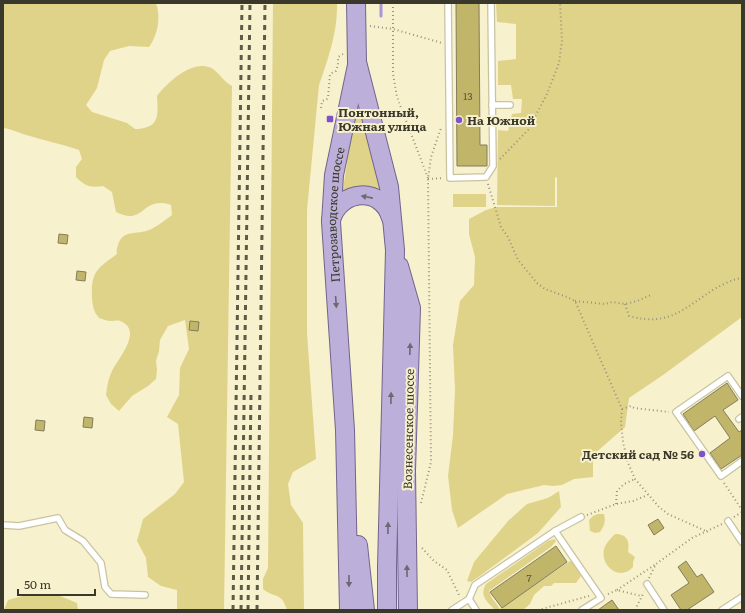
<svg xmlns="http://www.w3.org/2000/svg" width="745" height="613" viewBox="0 0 745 613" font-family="Literata,serif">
<rect width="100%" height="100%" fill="#f7f1ce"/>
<g fill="#dfd389">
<path d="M3,3H156C161,17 158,35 149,47L129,46L110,51L104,60L97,88L86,105L92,112L127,123L135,129C160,128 158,116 157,96C169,81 194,58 213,69C220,74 224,82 232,86L224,610H177V590L161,586L148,577L146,558L137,541L143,519L175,494L184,482L178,424L167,417L179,395L180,368L189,349L185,320L168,326L160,340L159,351L156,361L157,370L156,379L148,386L132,396L119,411L111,404L106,395C107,387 108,379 112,371C118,359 144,330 120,321C118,320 114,321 111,321C107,321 103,319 99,318C93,310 93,308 92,298C91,271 97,269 117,254C116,250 117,249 118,245C123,229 137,235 149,230C157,227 165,220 172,215L171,205C169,204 165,203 162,203C141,202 142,225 116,212L112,192L103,186C90,188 85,186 76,177V167L82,159L79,150C62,144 46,141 30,136C20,134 13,129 3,128Z"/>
<path d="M273,3H337C338,31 328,59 319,85L307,210V333L316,459L293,472L288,484L291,505L303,523L304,610H287C281,591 275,599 263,589V579L268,568Z"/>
<polygon points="496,3 742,3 742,317 663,375 629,398 625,427 593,455 593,477 574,479 562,485 553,486 544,485 507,494 458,528 452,510 448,476 453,435 455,389 453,345 460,301 474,285 475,257 469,234 469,219 486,210 496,207 557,207 557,177 555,178 555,206 497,205 498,130 508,131 512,114 521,113 522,99 513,99 511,85 498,85 498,61 516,59 516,24 497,22"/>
<polygon points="358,111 362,112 383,195 342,196 354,115"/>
<rect x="453" y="194" width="33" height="13"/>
<polygon points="559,491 561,507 538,533 477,578 471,582 467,581 474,562 508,521 527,504 548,498"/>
<path d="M598,514H604C606,522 604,526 600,532L595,533L590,531L589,520L593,516Z"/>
<path d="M615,534C627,534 630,541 628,552L635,557L633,562V567C620,582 600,566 604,549C606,543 611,538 615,534Z"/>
<path d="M554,539L556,541L551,547L489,591L492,598L500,609L570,561L574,562L581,576L576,583H554L551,586H544L534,595L530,604L523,610H495C487,601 479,596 486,584L548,541Z"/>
<polygon points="30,594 60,596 77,603 78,610 4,610 8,600"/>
</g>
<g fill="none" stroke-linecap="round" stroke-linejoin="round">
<polyline stroke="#a896d9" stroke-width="3" points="381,3 381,16"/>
</g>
<g fill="#c1b56a" stroke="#827d5c">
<polygon points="456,3 479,3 480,145 487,145 487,166 457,166"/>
<polygon points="59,234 68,235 67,244 58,243"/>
<polygon points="77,271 86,272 85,281 76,280"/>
<polygon points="190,321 199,322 198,331 189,330"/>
<polygon points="727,383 738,400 723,410 739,432 742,430 742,455 721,469 710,453 730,438 715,416 694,431 683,414"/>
<polygon points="84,417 93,418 92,428 83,427"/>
<polygon points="36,420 45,421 44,431 35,430"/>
<polygon points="658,519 664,528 654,535 648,525"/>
<polygon points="556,546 567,562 502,608 490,592"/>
<polygon points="686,561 697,577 702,574 714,592 687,610 681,610 671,595 689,583 678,567"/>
<polygon points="612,600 619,610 598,610"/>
</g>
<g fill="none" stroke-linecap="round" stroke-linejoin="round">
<g stroke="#c8c3a1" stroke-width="8">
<g id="lane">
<polyline points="448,3 450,178 486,177 493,166 491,3"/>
<polyline points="492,105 510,105"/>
<polyline points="742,396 728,376 676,412 721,476 742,461"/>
<polyline points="739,419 742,417"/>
<polyline points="728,521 742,542"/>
<polyline points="3,525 19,526 58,518 65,530 83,541 101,563 105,587 111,594 145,595"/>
<polyline points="555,531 581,517"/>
<polyline points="647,584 664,610"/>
<polyline points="469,599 475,585 555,531 601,598 582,610"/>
<polyline points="452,610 469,599 476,610"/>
<polyline points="722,610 742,597"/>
</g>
</g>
<g stroke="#72648d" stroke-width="20">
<g id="primary">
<polyline points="356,3 357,62 389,187 395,250 387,567 387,610"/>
<path d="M331,220C340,189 382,186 391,218"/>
<polyline points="399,266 411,308 406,471 408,610"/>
<polyline points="358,545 365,610"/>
<path id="s1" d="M349,610L345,430L331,222L334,175L357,65"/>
</g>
</g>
<g stroke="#98947b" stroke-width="2" stroke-dasharray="1 3" stroke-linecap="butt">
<polyline points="393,3 393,74 397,97 428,178"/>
<polyline points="370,26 393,29 442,43"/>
<polyline points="321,108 322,101 326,100 328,98 330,74 336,71 338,65 338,57 343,54"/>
<polyline points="500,159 528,130 547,94 559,63 562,41 560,3"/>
<polyline points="428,179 443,178"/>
<polyline points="488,184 501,227 508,237 518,260 537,283 545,289 567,297 575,301 622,409 621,422 623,442 628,463 635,479 659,507 668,514 708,532"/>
<polyline points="575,301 605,304 612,302 625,304 637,301 651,295"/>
<path d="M625,304L629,316C670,327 684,308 716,288C724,284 733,279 742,278"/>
<polyline points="622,409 631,406 634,408 669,412"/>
<polyline points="724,483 742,510"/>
<polyline points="421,503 431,462 428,179 431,157 441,128"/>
<polyline points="616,504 617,491 624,484 635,479"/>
<polyline points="587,515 616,504 633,501 648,495"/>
<polyline points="734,517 742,512"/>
<polyline points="422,548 434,561 447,570 460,597"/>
<polyline points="649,578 656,564 692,538 722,524"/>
<polyline points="617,590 656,564"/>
<polyline points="608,594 617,590 641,596"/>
<polyline points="538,610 589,596"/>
<polyline points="635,610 644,592"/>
</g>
<use href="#lane" stroke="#fff" stroke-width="5.5"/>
<use href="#primary" stroke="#bcb0da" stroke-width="18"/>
<g stroke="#5d5a48" stroke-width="3" stroke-dasharray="5 5" stroke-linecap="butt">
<polyline points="233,610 242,3"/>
<polyline points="241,610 250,3"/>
<polyline points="248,610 251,392"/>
<polyline points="257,610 265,3"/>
</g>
</g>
<defs><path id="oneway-solid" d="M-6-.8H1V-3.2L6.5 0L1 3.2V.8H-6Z"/></defs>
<g fill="#6e6870">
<use href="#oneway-solid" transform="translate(367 197) rotate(-169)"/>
<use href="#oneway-solid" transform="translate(336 302) rotate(86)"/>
<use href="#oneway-solid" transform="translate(410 349) rotate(-88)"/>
<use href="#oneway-solid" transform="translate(391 398) rotate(-89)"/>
<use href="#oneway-solid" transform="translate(388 528) rotate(-89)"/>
<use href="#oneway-solid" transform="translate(407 571) rotate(-91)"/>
<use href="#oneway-solid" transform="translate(349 581) rotate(90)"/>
</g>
<g fill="#7d52cb" stroke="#f7f1ce" stroke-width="1.5">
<rect x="326" y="115" width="8" height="8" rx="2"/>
<circle cx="459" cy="120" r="4"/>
<circle cx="702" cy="454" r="4"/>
</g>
<g text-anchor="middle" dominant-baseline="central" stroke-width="4" stroke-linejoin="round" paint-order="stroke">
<g font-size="10" fill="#5c573a">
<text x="468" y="95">13</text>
<text x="529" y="577">7</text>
</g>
<g font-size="12" font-weight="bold" fill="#3a382a" stroke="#f7f1ce" text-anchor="start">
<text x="338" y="112">Понтонный,<tspan x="338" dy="14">Южная улица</tspan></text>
<text x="467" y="120">На Южной</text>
<text x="694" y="454" text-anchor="end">Детский сад № 56</text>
</g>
<g font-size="12" fill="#3a382a" stroke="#f7f1ce">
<text stroke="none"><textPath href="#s1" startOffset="396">Петрозаводское шоссе</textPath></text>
<text transform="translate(408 429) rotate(-89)">Вознесенское шоссе</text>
</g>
</g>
<rect width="745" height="613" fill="none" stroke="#3a382a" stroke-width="8"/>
<path d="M18 589v6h77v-6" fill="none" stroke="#3a382a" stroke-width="2"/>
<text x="24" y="589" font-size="12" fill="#3a382a" stroke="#f7f1ce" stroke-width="3" paint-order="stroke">50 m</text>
</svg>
